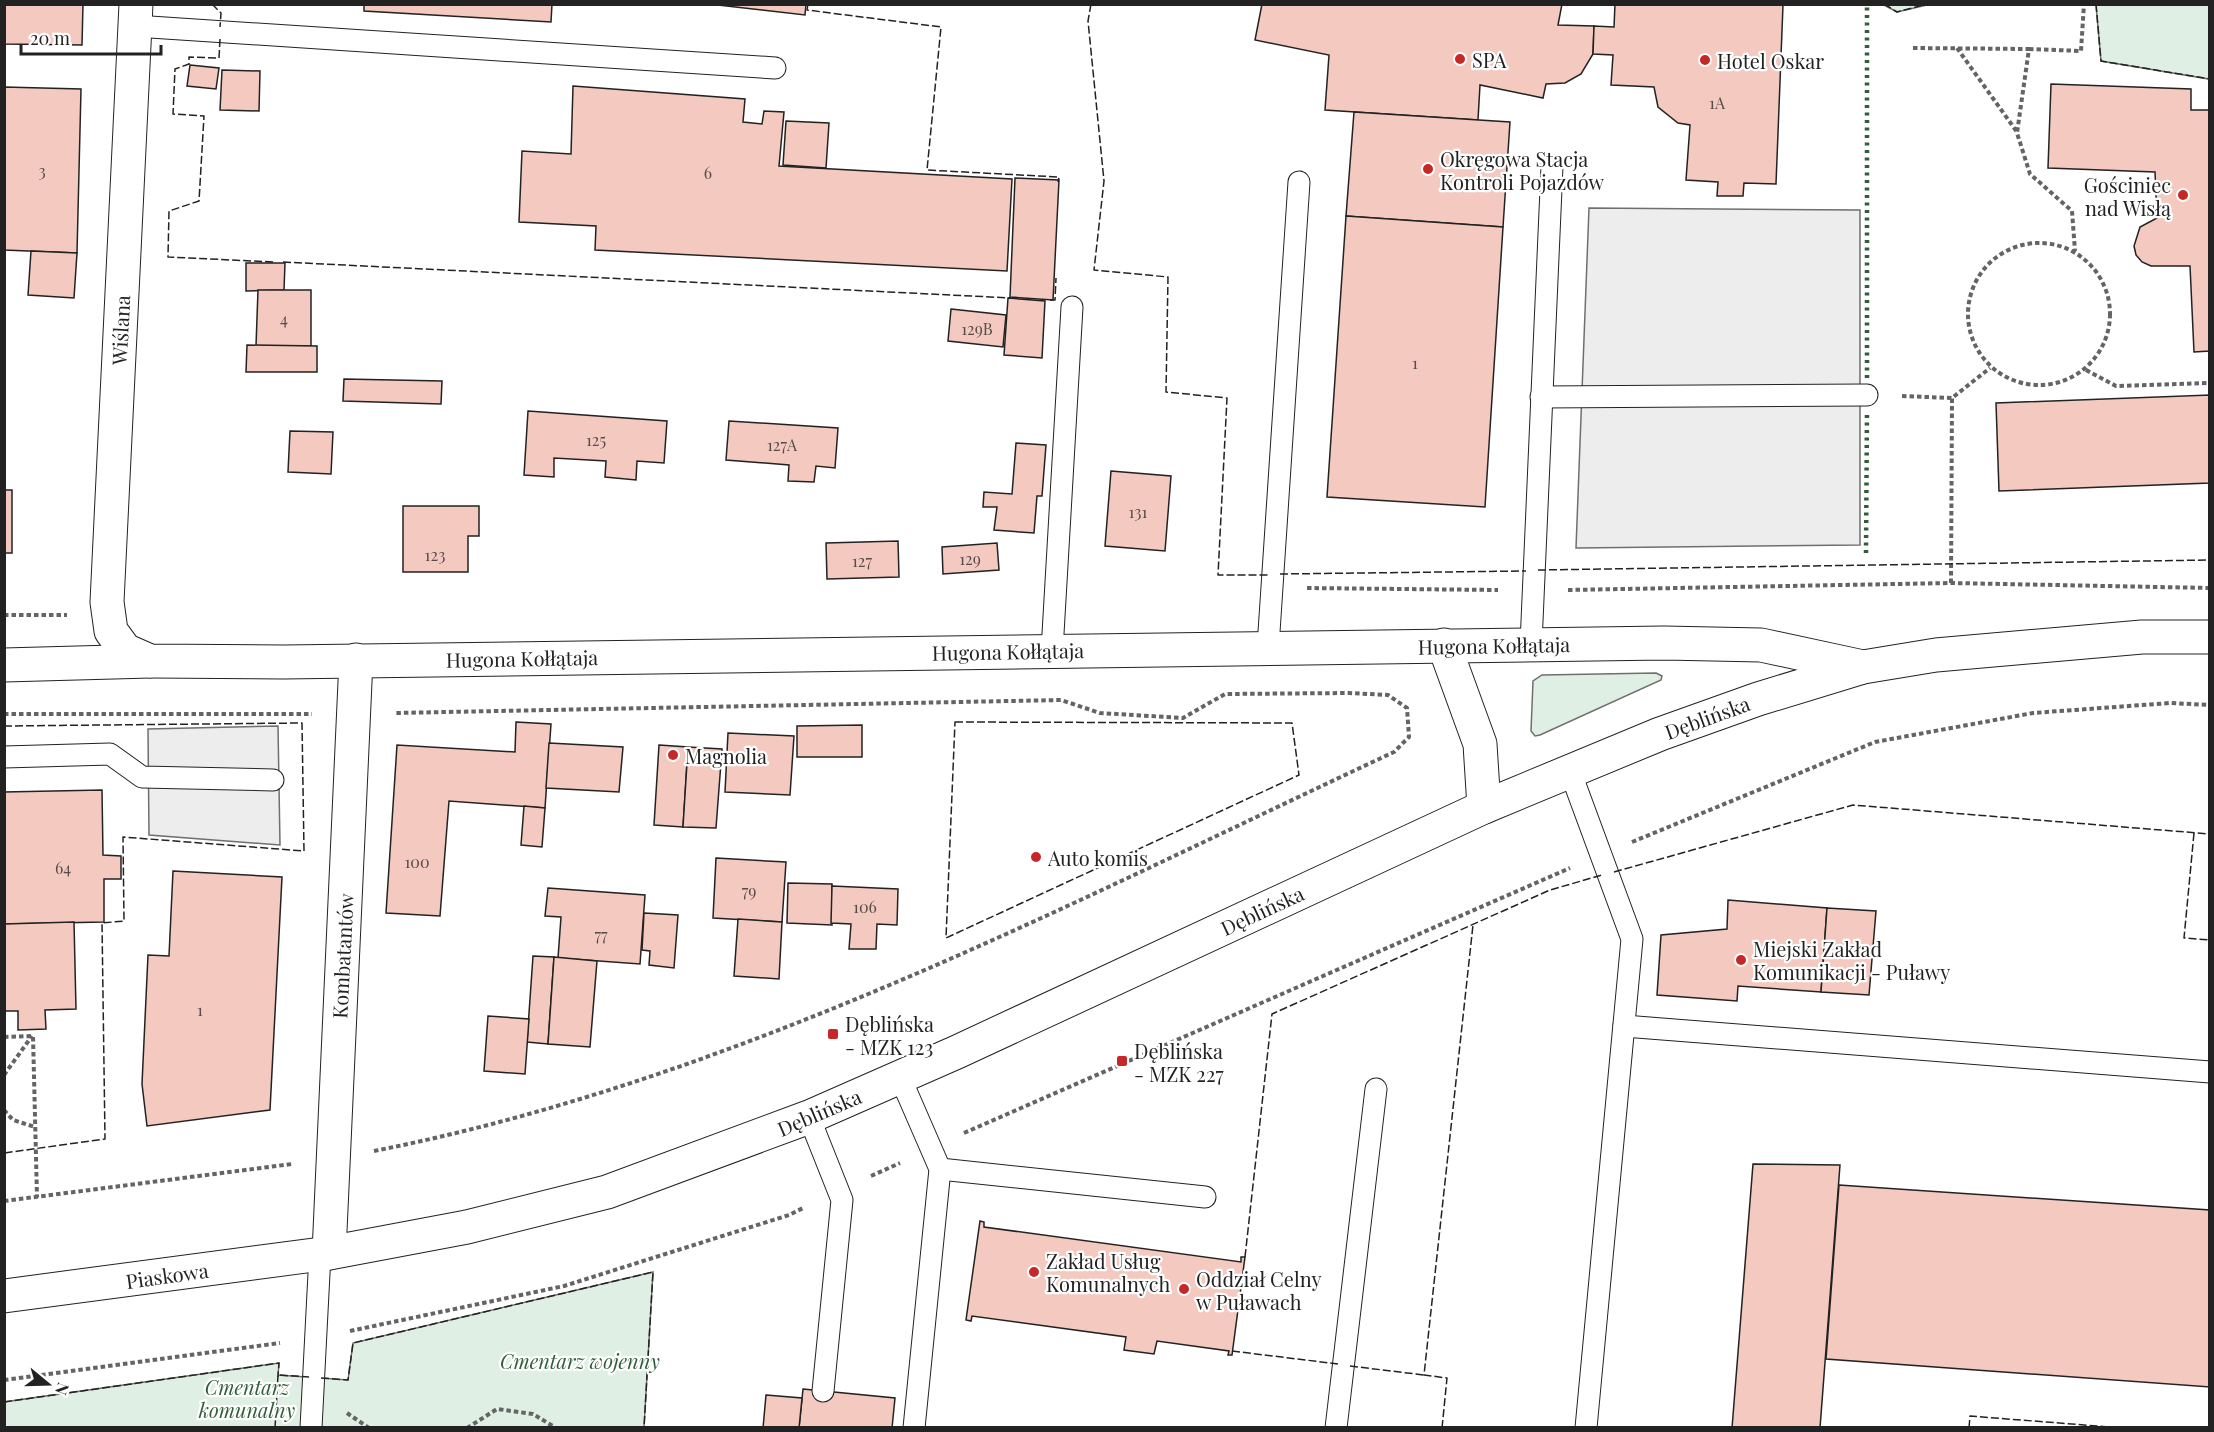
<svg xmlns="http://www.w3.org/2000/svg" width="2214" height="1432" viewBox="0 0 2214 1432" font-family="'Playfair Display',serif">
<rect width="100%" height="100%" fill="#fff"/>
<g fill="#e0efe3" stroke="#6f6f6f" stroke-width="1.5">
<polygon points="1884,5 1927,5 1897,12"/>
<polygon points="2096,5 2209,5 2209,79 2101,61"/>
<polygon points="1656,673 1662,676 1661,680 1540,735 1535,736 1531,731 1533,681 1542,675"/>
<polygon points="653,1272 644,1427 5,1428 4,1402 279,1363 278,1375 348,1380 353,1343"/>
</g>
<g fill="#ededed" stroke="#6f6f6f" stroke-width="1.5">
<polygon points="1589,208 1860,210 1860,545 1576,548"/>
<polygon points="278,726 280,845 149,835 148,729"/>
</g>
<g fill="#f3c9c0" stroke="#222" stroke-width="1.5">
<polygon points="4,4 83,4 82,45 4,44"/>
<polygon points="364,4 552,4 551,22 364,11"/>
<polygon points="709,4 806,4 805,15"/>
<polygon points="1262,4 1562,4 1558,25 1594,26 1593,54 1581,74 1565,83 1546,84 1543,98 1480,85 1478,120 1325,110 1329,55 1255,40"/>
<polygon points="1615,4 1783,5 1776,184 1744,183 1743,196 1717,196 1718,182 1686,180 1690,125 1678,123 1658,107 1654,87 1611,85 1613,55 1593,54 1594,26 1614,27"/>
<polygon points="190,65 219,68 216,89 187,86"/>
<polygon points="222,70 260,71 259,111 220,110"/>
<polygon points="2051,84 2191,89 2191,110 2210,110 2210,351 2194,352 2190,266 2151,266 2142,262 2136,255 2134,246 2140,227 2157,218 2155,172 2048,168"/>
<polygon points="573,86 745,99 743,122 762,124 764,111 784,112 779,166 1012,179 1007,271 595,250 596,226 519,222 522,151 571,154"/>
<polygon points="4,87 81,89 77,253 4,250"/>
<polygon points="1354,112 1510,122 1503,227 1346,216"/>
<polygon points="786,121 829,123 826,168 783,165"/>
<polygon points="1015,178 1059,180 1053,300 1010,297"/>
<polygon points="1346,216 1503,227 1485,507 1327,497"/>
<polygon points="31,251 77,253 74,298 28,295"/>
<polygon points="246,263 285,263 284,290 246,291"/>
<polygon points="258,290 311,290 311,346 256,346"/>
<polygon points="1008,298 1045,301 1042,358 1004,355"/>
<polygon points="951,309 1006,315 1003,347 948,341"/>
<polygon points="247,345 317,346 317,372 246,372"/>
<polygon points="344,379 442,381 441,404 343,401"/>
<polygon points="2210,395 2210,483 1999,491 1996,403"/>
<polygon points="528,411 667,421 664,463 637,461 636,480 605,477 606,461 554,458 554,477 524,475"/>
<polygon points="729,421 838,428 835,468 816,466 814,482 788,481 789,465 726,460"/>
<polygon points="290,431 333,432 331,474 288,472"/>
<polygon points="1016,443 1046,445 1042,496 1037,496 1034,533 994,530 997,507 983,507 984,492 1012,494"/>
<polygon points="1111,471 1171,476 1165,551 1105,546"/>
<rect x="4" y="490" width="8" height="63"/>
<polygon points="403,506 479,506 479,536 468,536 468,572 403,572"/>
<polygon points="898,541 899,577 827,579 826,543"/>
<polygon points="997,543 999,570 943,574 942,547"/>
<polygon points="516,722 551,724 545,808 449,801 440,916 386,913 397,745 515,752"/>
<polygon points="862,725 862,757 797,757 797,726"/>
<polygon points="728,733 794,736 790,795 725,792"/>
<polygon points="549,743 623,747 619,792 546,788"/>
<polygon points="659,745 688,747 683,827 654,825"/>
<polygon points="688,747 722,749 716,828 683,827"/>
<polygon points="102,790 103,855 121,856 121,879 104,879 104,922 4,924 4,792"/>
<polygon points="524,806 545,808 542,847 521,845"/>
<polygon points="716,858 786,862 782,922 713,918"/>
<polygon points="173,871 282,877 270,1110 147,1126 142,1084 148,955 169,956"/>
<polygon points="788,883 832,884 832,925 787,923"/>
<polygon points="832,886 898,889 897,925 877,924 876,949 849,949 851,924 831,923"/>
<polygon points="548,888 645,895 640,964 558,958 561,917 545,916"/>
<polygon points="1728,900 1827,908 1821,992 1738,986 1737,1001 1657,995 1661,935 1727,929"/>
<polygon points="1827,908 1876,911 1869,995 1821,992"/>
<polygon points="644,913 678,915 674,968 649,965 650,951 642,950"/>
<polygon points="738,919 782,922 779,979 734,976"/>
<polygon points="74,922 76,1009 45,1010 46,1029 18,1030 18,1011 4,1011 4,924"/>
<polygon points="533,956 554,957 548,1044 527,1042"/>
<polygon points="554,957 597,961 590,1047 548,1044"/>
<polygon points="488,1016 529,1019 525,1074 484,1071"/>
<polygon points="1753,1164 1840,1165 1820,1428 1732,1428"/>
<polygon points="1839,1185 2210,1210 2210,1387 1826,1359"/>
<polygon points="980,1221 984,1222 984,1227 1241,1262 1241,1257 1245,1257 1232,1355 1228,1355 1229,1351 1157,1341 1154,1354 1124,1350 1126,1337 972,1316 971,1321 966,1320"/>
<polygon points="803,1389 895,1398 892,1428 799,1428"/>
<polygon points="766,1395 802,1398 799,1428 763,1428"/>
</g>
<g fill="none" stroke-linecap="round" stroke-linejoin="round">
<g stroke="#222" stroke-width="23">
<g id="service">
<polyline points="135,26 775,68"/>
<polyline points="1541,397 1867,395"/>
<polyline points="1531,644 1552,166"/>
<polyline points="1268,647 1299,182"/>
<polyline points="1052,651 1072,307"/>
<polyline points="4,757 110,754 142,777 273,780"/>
<polyline points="1570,771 1632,939 1586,1428"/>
<polyline points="1624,1026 2210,1072"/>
<polyline points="900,1077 940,1169 914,1428"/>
<polyline points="809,1117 842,1200 823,1391"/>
<polyline points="940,1169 1205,1197"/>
<polyline points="311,1428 320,1254"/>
<polyline points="1336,1428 1376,1089"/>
</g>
</g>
<g stroke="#222" stroke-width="35">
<g id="minor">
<polyline points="136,4 107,602 111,631 125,650 150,661 284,662 1664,643 1761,645 1863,667"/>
<polyline points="1444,645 1480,744 1484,807"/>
<polyline points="4,665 150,661"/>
<polyline points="329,1253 356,660"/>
</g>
</g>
<g stroke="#222" stroke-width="35">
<polyline id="secondary" points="4,1296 329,1253 467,1227 607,1192 809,1117 957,1052 1484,807 1660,734 1758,699 1863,667 1936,655 2142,637 2210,637"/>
</g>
<g stroke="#646464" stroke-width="4" stroke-dasharray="4.5 3" stroke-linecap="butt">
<polyline points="1913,48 2029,49 2017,133 2030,174 2072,211 2075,251"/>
<polyline points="1957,48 2017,132"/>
<polyline points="2029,49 2081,51 2084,4"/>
<circle cx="2039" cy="314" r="71"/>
<polyline points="2086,370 2116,386 2210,383"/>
<polyline points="1902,396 1952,398 1990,368"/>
<polyline points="1951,583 1952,398"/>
<polyline points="1307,588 1498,590"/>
<polyline points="1568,590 1951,583 2210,588"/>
<polyline points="4,615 67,615"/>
<polyline points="4,714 312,714"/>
<polyline points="1632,842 1875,742 2033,713 2170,703 2210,705"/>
<polyline points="4,1037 33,1036 37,1197"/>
<polyline points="4,1075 32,1036"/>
<polyline points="4,1110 13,1120 35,1127"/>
<polyline points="964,1133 1570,868"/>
<path d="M374,1151C734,1080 1064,906 1394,752L1409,737L1407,708L1388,695L1349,693L1225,694L1183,718L1100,713L1061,700L395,713"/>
<polyline points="871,1176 900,1163"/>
<polyline points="4,1201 292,1164"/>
<polyline points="350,1331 564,1286 789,1215 805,1207"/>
<polyline points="4,1380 280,1343"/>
<polyline points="347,1413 369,1428"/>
<polyline points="467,1428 497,1409 533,1414 556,1428"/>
</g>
<use href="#service" stroke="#fff" stroke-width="21"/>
<use href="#minor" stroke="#fff" stroke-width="33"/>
<use href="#secondary" stroke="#fff" stroke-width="33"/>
<g stroke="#2f5e38" stroke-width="4.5" stroke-dasharray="3 4.5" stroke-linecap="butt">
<polyline points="1867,378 1867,4"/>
<polyline points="1866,553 1867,411"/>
</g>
<g stroke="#222" stroke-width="1.5" stroke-dasharray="8 3" stroke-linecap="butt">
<polyline points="212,4 221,13 220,27"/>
<polyline points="808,4 807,10 941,27 927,170 1059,177 1058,182"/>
<polyline points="1091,4 1088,21 1104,181 1094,270 1168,277 1166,392 1227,398 1218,575 1268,575"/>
<polyline points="1884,4 1897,12 1927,4"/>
<polyline points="2096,4 2101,61 2210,79"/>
<polyline points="220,39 219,58 189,57 189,64 175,69 173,114 204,116 199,201 169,211 168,257 274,262"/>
<polyline points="283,262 1011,298"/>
<polyline points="1050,300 1055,300 1056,278"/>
<polyline points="1538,570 2210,560"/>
<polyline points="1280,574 1526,571"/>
<polygon points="955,722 1292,723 1299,775 946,938"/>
<polyline points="4,726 302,723 304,851 123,837 124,921 102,923 105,1139 4,1153"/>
<polyline points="2194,833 2184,938 2210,940"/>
<polyline points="1614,872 1853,805 2210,834"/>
<polyline points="1245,1257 1272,1014 1550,890 1602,875"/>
<polyline points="1232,1351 1338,1364"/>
<polyline points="1350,1366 1424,1375"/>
<polyline points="321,1378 348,1380 353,1343 653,1272 644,1428"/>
<polyline points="4,1402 279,1363 278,1377"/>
<polyline points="275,1428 278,1375 309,1377"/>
<polyline points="1442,1428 1447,1378 1424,1375 1473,925"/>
<polyline points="1969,1428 1970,1416 2122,1428"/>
</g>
</g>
<g fill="#c62828" stroke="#fff" stroke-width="2">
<circle cx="1460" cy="59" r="6"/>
<circle cx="1705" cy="60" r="6"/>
<circle cx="1428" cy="169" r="6"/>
<circle cx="2183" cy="195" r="6"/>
<circle cx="673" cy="755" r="6"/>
<circle cx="1036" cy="857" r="6"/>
<circle cx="1741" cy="960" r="6"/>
<rect x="827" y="1028" width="12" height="12" rx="3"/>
<rect x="1116" y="1055" width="12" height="12" rx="3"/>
<circle cx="1034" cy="1272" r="6"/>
<circle cx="1184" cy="1289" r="6"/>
</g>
<g text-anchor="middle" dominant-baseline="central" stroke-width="4.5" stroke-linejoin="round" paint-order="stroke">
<g font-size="16" fill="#564c4a">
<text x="1717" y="102">1A</text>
<text x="42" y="170">3</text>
<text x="708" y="172">6</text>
<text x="284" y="318">4</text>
<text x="977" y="328">129B</text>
<text x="1415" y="362">1</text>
<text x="596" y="439">125</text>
<text x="782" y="444">127A</text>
<text x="1138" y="511">131</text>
<text x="435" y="554">123</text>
<text x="970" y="558">129</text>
<text x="862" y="560">127</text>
<text x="417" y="861">100</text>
<text x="63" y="867">64</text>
<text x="749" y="890">79</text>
<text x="865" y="906">106</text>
<text x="601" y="934">77</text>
<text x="200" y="1009">1</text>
</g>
<g font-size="20" fill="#222" stroke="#fff" text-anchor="start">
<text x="1472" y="59">SPA</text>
<text x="1717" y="60">Hotel Oskar</text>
<text x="1440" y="158">Okręgowa Stacja<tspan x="1440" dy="23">Kontroli Pojazdów</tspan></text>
<text x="2171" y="184" text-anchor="end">Gościniec<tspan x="2171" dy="23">nad Wisłą</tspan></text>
<text x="685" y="755">Magnolia</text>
<text x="1048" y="857">Auto komis</text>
<text x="1753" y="948">Miejski Zakład<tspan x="1753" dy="23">Komunikacji - Puławy</tspan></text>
<text x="845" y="1023">Dęblińska<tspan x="845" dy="23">- MZK 123</tspan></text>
<text x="1134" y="1050">Dęblińska<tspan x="1134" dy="23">- MZK 227</tspan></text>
<text x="1046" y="1260">Zakład Usług<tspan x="1046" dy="23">Komunalnych</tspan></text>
<text x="1196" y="1278">Oddział Celny<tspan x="1196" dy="23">w Puławach</tspan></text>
</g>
<g font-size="20" fill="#222" stroke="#fff">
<text transform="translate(120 330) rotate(-87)">Wiślana</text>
<text transform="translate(1494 645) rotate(-1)">Hugona Kołłątaja</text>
<text transform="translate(1008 651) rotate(-1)">Hugona Kołłątaja</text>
<text transform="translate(522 658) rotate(-1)">Hugona Kołłątaja</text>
<text transform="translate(1707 717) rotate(-20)">Dęblińska</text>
<text transform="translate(1262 910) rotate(-25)">Dęblińska</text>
<text transform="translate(342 956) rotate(-87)">Kombatantów</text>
<text transform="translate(819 1112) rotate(-23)">Dęblińska</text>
<text transform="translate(167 1275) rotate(-8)">Piaskowa</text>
</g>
<g font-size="20" font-style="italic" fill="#2f5e38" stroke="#fff">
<text x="580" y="1360">Cmentarz wojenny</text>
<text x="247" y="1386">Cmentarz<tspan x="247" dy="23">komunalny</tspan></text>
</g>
</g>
<rect width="2214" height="1432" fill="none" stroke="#222222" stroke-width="12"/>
<g transform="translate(48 1384) rotate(109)" stroke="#ffffff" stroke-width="4.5" paint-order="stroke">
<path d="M0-4.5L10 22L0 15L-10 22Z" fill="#222222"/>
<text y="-9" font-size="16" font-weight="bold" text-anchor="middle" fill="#222222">N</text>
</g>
<path d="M21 45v9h140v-9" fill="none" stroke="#222222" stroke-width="3"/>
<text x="30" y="45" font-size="18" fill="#222222" stroke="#ffffff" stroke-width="4.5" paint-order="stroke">20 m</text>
</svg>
